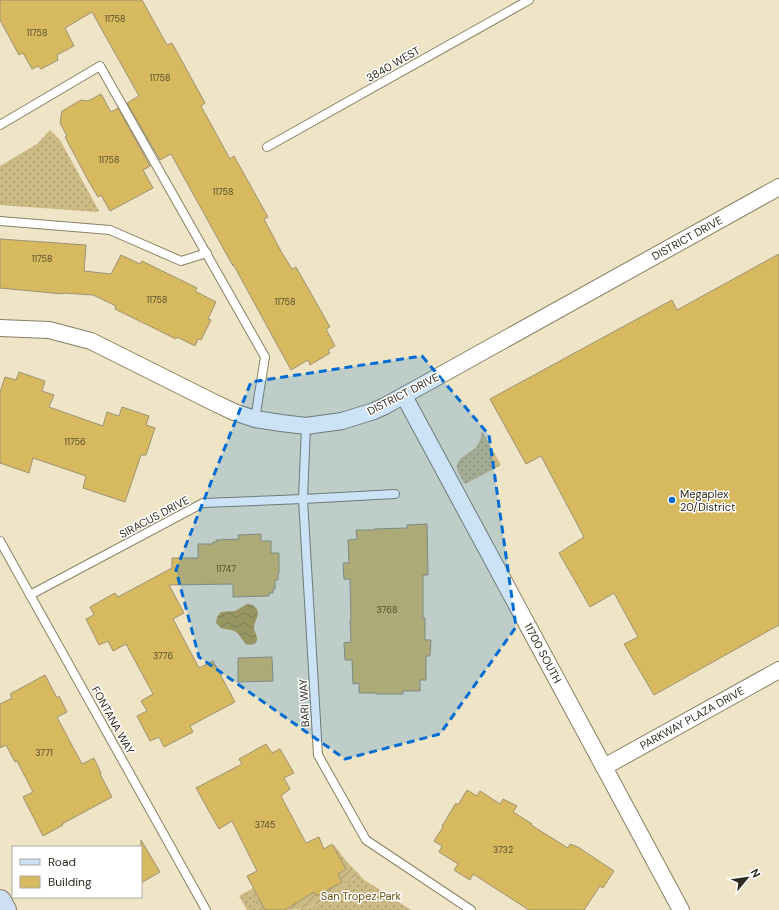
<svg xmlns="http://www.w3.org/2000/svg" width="779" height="910" viewBox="0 0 779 910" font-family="'DM Sans',sans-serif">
<defs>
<pattern id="grass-dots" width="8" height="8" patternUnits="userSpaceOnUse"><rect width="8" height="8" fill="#ccba85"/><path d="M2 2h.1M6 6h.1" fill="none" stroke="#a6976c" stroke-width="1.8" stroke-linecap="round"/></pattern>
<pattern id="garden-furrows" width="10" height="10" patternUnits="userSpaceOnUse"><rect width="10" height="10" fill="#ccba85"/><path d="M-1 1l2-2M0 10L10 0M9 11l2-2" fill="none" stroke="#a6976c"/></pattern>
<pattern id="water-waves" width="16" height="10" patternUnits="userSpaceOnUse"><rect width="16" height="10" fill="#bda045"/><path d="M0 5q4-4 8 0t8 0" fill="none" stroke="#9a8339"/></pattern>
</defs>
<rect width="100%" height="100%" fill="#efe5c6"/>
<g fill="url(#grass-dots)">
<polygon points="50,130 60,140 99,211 98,212 0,205 0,166 37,144"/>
<path d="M482,431L501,465L467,483L465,484C462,479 458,474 457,469C455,457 471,454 477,446C480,442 481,436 482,431Z"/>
<polygon points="358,873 363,879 411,910 295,910 314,906 334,895 346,883 353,879"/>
<path d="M250,890C252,897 256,902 257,910H247L239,896Z"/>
</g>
<g fill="url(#garden-furrows)">
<path d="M334,845L346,861L358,873C354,878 349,881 344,885C341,888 338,892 335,894C320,905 303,910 285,910L314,892L318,896L341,882L338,874L346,869L333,846Z"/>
<path d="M253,888L265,910H257C256,902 252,897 250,890Z"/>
</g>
<path fill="url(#water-waves)" d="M247,604C250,604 252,604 255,607C262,614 254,620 254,628C255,634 259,637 256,643C243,649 244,638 236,632C232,629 226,630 221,628L216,623L217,617L221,612L235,611Z"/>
<g fill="#d7b95f" stroke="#9c9275">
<polygon points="0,0 142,0 167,45 172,43 205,103 201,106 230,159 234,156 268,217 264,219 282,253 292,269 296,267 330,327 326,329 335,346 328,350 330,353 310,365 308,360 291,370 233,264 233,266 171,154 160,160 127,103 139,96 92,12 65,28 74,46 57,55 58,60 41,69 38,66 32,69 23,53 19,55 0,20"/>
<polygon points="101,94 111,112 118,108 150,166 143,170 153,188 110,211 101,195 98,197 89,182 65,137 67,136 60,123 62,111 81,100 88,101"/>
<polygon points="0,239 86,245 84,271 111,274 121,255 140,264 142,261 197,288 195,291 216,302 208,319 211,320 201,340 198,339 195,346 177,337 176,339 115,309 116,306 93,295 63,293 63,294 0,288"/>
<polygon points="779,254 779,625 654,695 624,644 638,637 614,593 590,607 559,553 584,537 541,456 526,464 490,399 672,300 677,310"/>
<polygon points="19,372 45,381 42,391 54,395 49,407 103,426 107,412 119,416 122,407 149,416 146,425 155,428 146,455 141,455 125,502 83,488 86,476 33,458 29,473 0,463 0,392 5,377 16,380"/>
<polygon points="427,524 428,573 428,575 423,575 423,618 425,618 425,640 431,640 430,656 426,656 426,680 420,680 420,691 403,691 403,694 376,694 376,693 359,693 359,683 353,684 352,660 345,660 344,643 351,642 350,620 351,620 350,579 344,579 343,563 349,563 348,540 357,539 356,530 373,530 374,529 407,528 407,525"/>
<polygon points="261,534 261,541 271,541 271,553 279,553 279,573 278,573 278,580 275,580 275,589 273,589 273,593 269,593 269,596 233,597 233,584 169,585 184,613 173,619 199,668 213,661 235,702 190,726 193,732 164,747 159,737 150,741 137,716 147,711 141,701 153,694 126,644 113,651 108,641 99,645 86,619 94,615 90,607 115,593 118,597 172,568 172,558 198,558 198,544 213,544 213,542 217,542 216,540 239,539 238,535"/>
<polygon points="272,657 273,681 238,682 238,658"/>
<polygon points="45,675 57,698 59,696 67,712 57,717 82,764 94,758 101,773 100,774 112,797 62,824 63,825 43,836 23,797 33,792 17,761 15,762 6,745 0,748 0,704 12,698 10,694"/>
<polygon points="266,744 272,753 280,749 294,773 284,778 290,789 281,796 306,843 319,837 324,849 332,844 346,869 338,874 342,882 317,896 314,892 285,910 265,910 247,876 257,871 232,821 219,829 196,788 242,764 239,759"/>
<polygon points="467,790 477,796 480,791 500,804 503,799 517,806 513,812 532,824 531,825 568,848 570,844 578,847 614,871 603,888 600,886 584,910 529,910 473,874 470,880 454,870 458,864 439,852 442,846 434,841 443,827 442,826 456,803 458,805"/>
<polygon points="141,840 160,872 141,883"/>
</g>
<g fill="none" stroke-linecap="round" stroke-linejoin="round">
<g stroke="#897f63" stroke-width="10">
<g id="lane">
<polyline points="0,125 100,66 265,357 255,419"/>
<polyline points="267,147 529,0"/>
<polyline points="0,221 110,230 181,261 207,253"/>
<polyline points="306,426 303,499 318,755 366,840 471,910"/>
<polyline points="0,541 206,910"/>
<polyline points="30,595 203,503 303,499 395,494"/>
</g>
</g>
<g stroke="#897f63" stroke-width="18">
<g id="street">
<polyline points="0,328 49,330 91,341 213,402 234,412 255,419 281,423 306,426 342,421 374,411 385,406 779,187"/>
<polyline points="404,396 604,767 681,910"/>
<polyline points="604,767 779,670"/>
</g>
</g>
<g stroke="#897f63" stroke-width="24">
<polyline id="secondary" points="0,901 5,910"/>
</g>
<use href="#lane" stroke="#fff" stroke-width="8"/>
<use href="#street" stroke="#fff" stroke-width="16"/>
<use href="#secondary" stroke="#cedef4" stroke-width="22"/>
</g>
<path fill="#006cd3" fill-opacity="0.2" stroke="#006cd3" stroke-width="3" stroke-dasharray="8 5" stroke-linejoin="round" d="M422,356L489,435L516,627L440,734L345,759L199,657L176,570L251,382Z"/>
<circle fill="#006cd3" stroke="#fff" stroke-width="1.5" cx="672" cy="500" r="4"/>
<g text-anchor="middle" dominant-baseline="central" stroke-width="3" stroke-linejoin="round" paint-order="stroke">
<g font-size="9" fill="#584e2e">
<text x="115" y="19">11758</text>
<text x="37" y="33">11758</text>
<text x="160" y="78">11758</text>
<text x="109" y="160">11758</text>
<text x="223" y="192">11758</text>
<text x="42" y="259">11758</text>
<text x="157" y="300">11758</text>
<text x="285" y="302">11758</text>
<text x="75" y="442">11756</text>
<text x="226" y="569">11747</text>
<text x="387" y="610">3768</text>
<text x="163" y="656">3776</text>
<text x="44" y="753">3771</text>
<text x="265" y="825">3745</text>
<text x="503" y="850">3732</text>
</g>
<g font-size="11" fill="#2e2a1e" stroke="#fff">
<text transform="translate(393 64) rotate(-30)">3840 WEST</text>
<text transform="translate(687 238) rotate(-29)">DISTRICT DRIVE</text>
<text transform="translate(403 394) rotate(-27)">DISTRICT DRIVE</text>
<text transform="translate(154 517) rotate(-28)">SIRACUS DRIVE</text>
<text transform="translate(543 653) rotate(62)">11700 SOUTH</text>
<text transform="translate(304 703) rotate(-93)">BARI WAY</text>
<text transform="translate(692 718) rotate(-29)">PARKWAY PLAZA DRIVE</text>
<text transform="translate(113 720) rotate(61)">FONTANA WAY</text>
</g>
<g font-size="11" fill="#2e2a1e" stroke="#fff" text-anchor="start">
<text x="680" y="494">Megaplex<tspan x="680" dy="13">20/District</tspan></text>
</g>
<g font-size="11" fill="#67520a" stroke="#fff">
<text x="361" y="896">San Tropez Park</text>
</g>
</g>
<rect x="12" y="846" width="130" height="52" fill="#ffffff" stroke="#abaaa5"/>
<rect x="20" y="859" width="20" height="6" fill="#cedef4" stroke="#abaaa5"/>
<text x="48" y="866" font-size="12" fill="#2e2a1e">Road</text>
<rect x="20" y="876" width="20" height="12" fill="#d7b95f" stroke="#abaaa5"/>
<text x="48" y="886" font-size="12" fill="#2e2a1e">Building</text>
<g transform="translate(747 878) rotate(61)" stroke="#ffffff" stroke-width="3" paint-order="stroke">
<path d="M0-3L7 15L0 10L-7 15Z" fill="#2e2a1e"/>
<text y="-6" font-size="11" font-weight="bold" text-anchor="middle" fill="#2e2a1e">N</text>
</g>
</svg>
